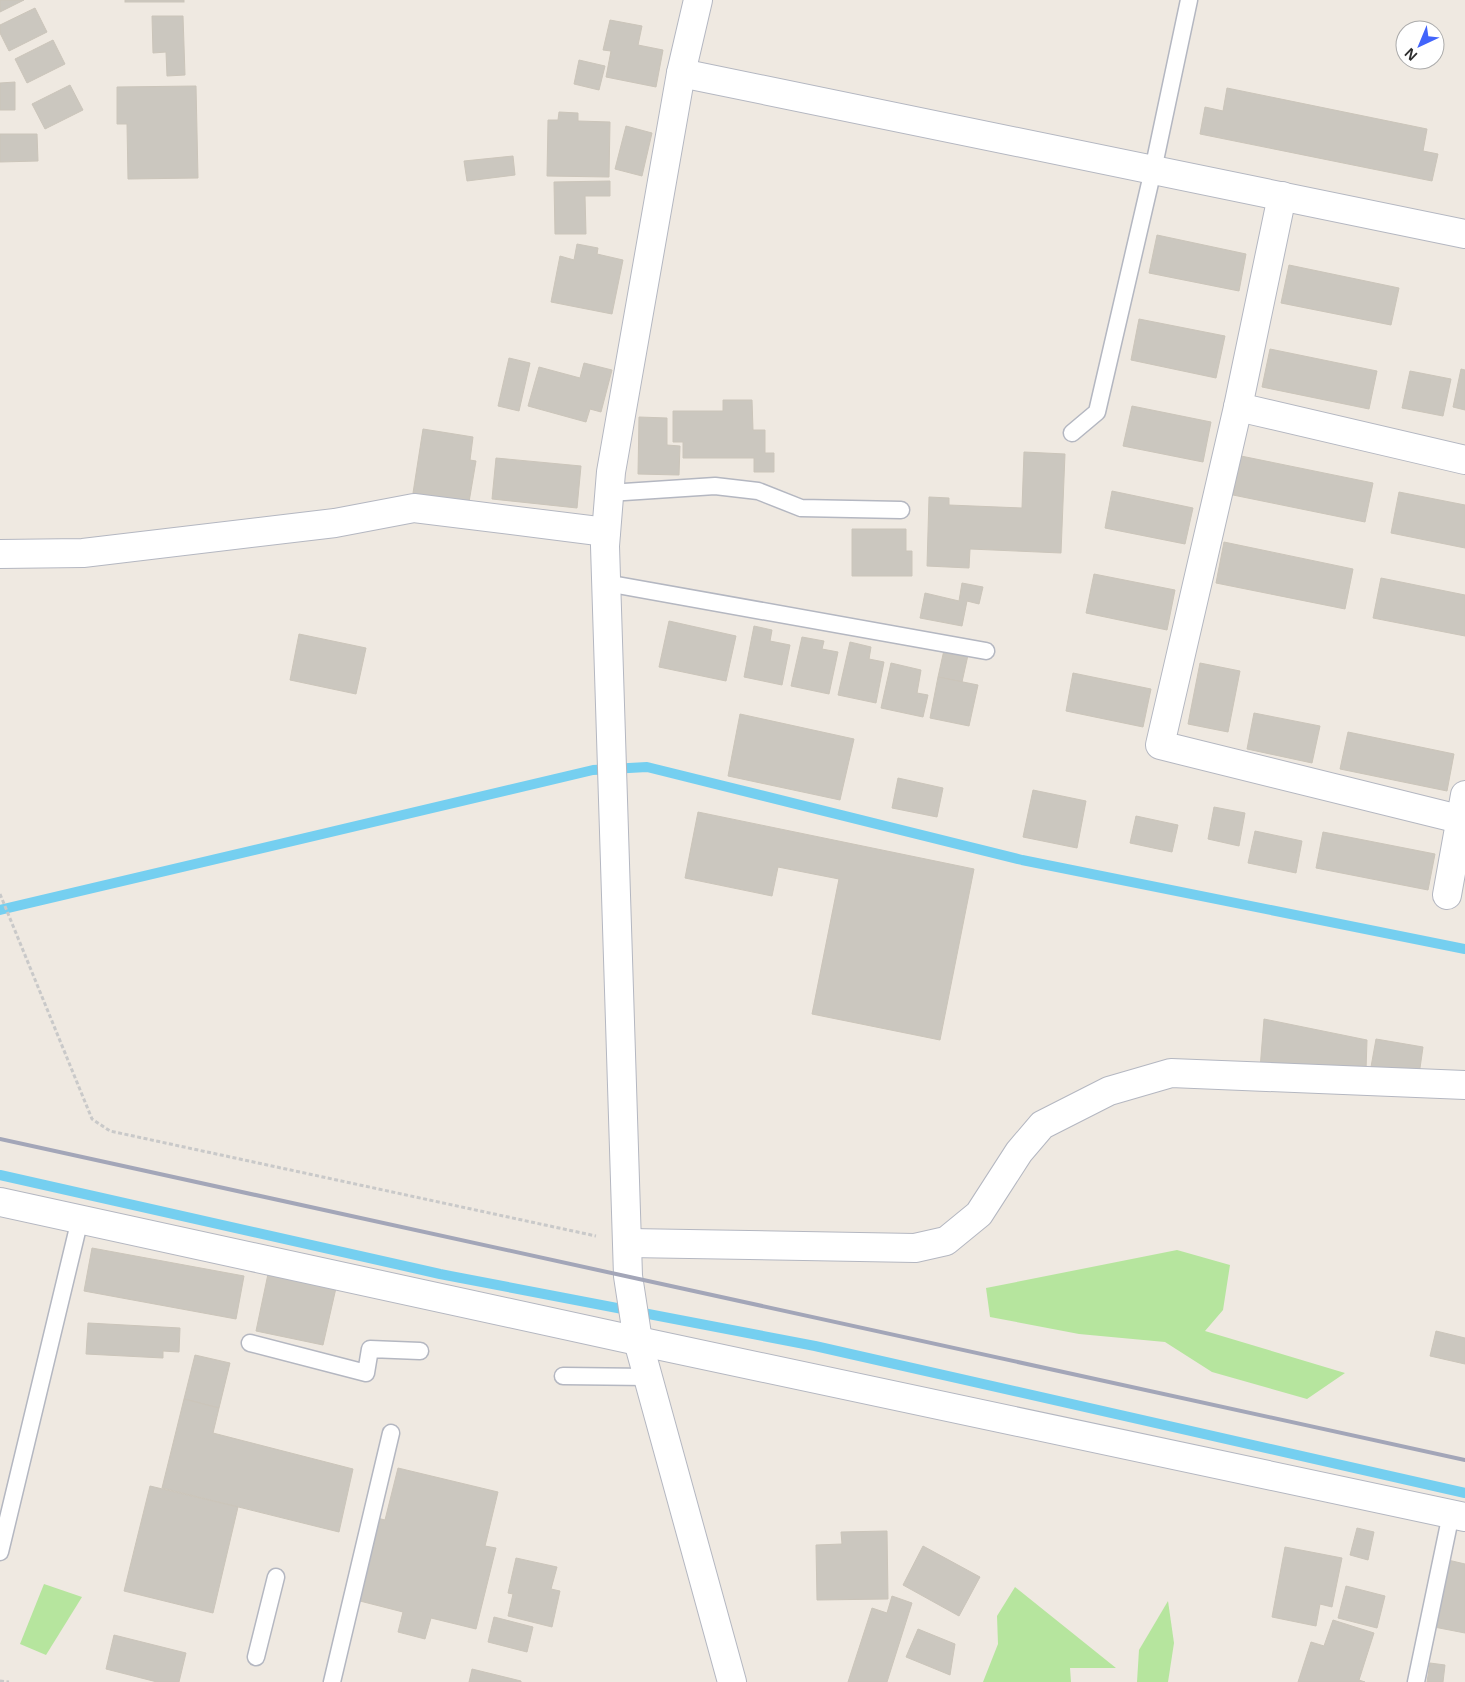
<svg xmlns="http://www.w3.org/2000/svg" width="1465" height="1682" viewBox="0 0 1465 1682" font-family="'Open Sans',sans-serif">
<rect width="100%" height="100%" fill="#efe9e1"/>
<g fill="#b6e59e">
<polygon points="1177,1250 1230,1265 1223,1310 1205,1331 1345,1373 1307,1399 1212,1372 1165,1342 1079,1334 990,1317 986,1288"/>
<polygon points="44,1584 82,1597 46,1655 20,1644"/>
<polygon points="1015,1587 1116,1668 1070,1668 1071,1682 983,1682 998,1644 997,1616"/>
<polygon points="1168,1601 1174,1643 1168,1682 1137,1682 1139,1650"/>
</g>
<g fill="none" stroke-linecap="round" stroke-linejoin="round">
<g stroke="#75cff0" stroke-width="10">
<polyline points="0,910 593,770 647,767 1022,860 1465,949"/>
<polyline points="0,1175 440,1274 815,1346 1465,1493"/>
</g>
</g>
<g fill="#cbc7bf" stroke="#cbc5ba">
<polygon points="0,0 24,0 0,12"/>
<rect x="125" y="0" width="59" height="2"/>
<polygon points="35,8 47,32 9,51 0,33 0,25"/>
<polygon points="152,16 183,16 185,75 167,76 166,52 153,53"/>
<polygon points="610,20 642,26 638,45 663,50 656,87 606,77 611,51 603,50"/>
<polygon points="53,40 65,64 27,83 15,59"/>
<polygon points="579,60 605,66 599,90 574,84"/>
<polygon points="15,82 15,110 0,110 0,83"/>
<polygon points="70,85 83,110 45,129 32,104"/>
<polygon points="196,86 198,178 128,179 127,124 117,124 117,87"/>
<polygon points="1227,88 1427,129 1423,151 1438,154 1432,181 1200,134 1205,107 1223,111"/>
<polygon points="559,112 578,113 578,121 610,122 609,177 547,176 548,120 558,120"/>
<polygon points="626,126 652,133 642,176 615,169"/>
<polygon points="0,134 37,134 38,161 0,162"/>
<polygon points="513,156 515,175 467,181 464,161"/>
<polygon points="610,181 610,196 585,196 586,234 555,234 554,182"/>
<polygon points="1157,235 1246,254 1239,291 1149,273"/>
<polygon points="577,244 598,248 597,254 623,260 612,314 551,302 560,256 574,260"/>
<polygon points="1289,265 1399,288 1391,325 1281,303"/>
<polygon points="1139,319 1225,336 1216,378 1131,360"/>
<polygon points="1270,349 1377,371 1369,409 1262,387"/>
<polygon points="509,358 530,363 519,411 498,406"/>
<polygon points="584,363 612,370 601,412 590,409 586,422 528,406 539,367 580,378"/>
<polygon points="1461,369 1465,370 1465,410 1453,407"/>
<polygon points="1410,371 1451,379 1443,416 1402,408"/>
<polygon points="723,400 752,400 753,430 765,430 765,453 774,453 774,472 754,472 754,458 683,458 683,442 673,442 673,411 723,411"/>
<polygon points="1132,406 1211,422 1203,462 1123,446"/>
<polygon points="639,417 667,418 667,445 680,446 679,475 638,474"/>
<polygon points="423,429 473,437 470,460 476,461 469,502 413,493"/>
<polygon points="1024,452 1065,454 1061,553 970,549 969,568 927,566 929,497 949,498 949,505 1022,508"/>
<polygon points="1241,456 1373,483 1365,522 1233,495"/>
<polygon points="496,458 581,466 577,508 492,499"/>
<polygon points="1112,491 1193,508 1185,544 1105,528"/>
<polygon points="1399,492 1465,505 1465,548 1391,533"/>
<polygon points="852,529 906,529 906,551 912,551 912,576 852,576"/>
<polygon points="1224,542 1353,569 1345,609 1216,583"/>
<polygon points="1094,574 1175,590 1167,630 1086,613"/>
<polygon points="1381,578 1465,595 1465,636 1373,618"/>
<polygon points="962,583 983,587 979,604 967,601 962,626 920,618 925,593 959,601"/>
<polygon points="669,621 736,636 726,681 659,667"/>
<polygon points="754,626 772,630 770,641 790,645 782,685 744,677"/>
<polygon points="299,634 366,648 356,694 290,680"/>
<polygon points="802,637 824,641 822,649 838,652 829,694 791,686"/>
<polygon points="850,642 871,647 869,659 884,662 876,703 838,695"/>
<polygon points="944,650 968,655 962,682 938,677"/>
<polygon points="891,663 921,670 917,693 928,695 923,717 881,708"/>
<polygon points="1200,663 1240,671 1228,732 1188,724"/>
<polygon points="1073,673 1151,689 1143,727 1066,711"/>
<polygon points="938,677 978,685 969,726 930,718"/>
<polygon points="1254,713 1320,726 1312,763 1247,749"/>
<polygon points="740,714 854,739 840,800 728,776"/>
<polygon points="1348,732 1454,754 1447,791 1340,769"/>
<polygon points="898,778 943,788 937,817 892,808"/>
<polygon points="1033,790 1086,801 1077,848 1023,837"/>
<polygon points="1214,807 1245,813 1239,846 1208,839"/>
<polygon points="698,812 974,869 940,1040 812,1014 839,879 778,867 772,896 685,878"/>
<polygon points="1136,816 1178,825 1172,852 1130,843"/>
<polygon points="1255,831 1302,841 1296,873 1248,863"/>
<polygon points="1323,832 1435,854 1428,890 1316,868"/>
<polygon points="1264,1019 1367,1040 1366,1070 1260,1069"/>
<polygon points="1376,1039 1423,1047 1419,1075 1371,1067"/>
<polygon points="92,1248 244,1276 236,1319 84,1291"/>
<polygon points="268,1274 336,1288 323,1345 256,1331"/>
<polygon points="88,1323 180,1328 179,1352 163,1351 163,1358 86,1354"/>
<polygon points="1436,1331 1465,1338 1465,1364 1430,1356"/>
<polygon points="195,1355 230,1363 219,1408 184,1399"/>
<polygon points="184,1399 219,1408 213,1433 353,1469 339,1532 162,1488"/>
<polygon points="398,1468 498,1492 485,1546 496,1548 476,1629 431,1618 425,1639 398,1632 403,1612 356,1600 377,1518 385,1520"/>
<polygon points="150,1486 238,1507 213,1613 124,1591"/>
<polygon points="1357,1528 1374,1532 1368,1560 1350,1555"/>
<polygon points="887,1531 888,1599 817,1600 816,1545 842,1544 841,1532"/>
<polygon points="923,1546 980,1577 959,1616 903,1585"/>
<polygon points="1285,1547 1342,1558 1332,1607 1320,1604 1316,1626 1272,1617"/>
<polygon points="516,1558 557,1567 551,1589 560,1591 552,1627 508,1616 513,1594 508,1593"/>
<polygon points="1448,1560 1465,1564 1465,1633 1434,1627"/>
<polygon points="1346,1586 1385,1596 1377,1628 1338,1618"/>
<polygon points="892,1596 912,1603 887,1682 848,1682 872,1608 887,1613"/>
<polygon points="494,1617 533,1627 527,1652 488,1642"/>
<polygon points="1333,1620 1374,1633 1359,1680 1365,1682 1298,1682 1311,1642 1324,1646"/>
<polygon points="918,1629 955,1644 950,1675 906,1657"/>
<polygon points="114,1635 186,1653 179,1682 157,1682 106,1669"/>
<polygon points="1430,1663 1445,1665 1443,1682 1427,1682"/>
<polygon points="472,1669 521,1681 521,1682 469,1682"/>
</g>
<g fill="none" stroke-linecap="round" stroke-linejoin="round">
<g stroke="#b4b7c1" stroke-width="19">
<g id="lane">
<polyline points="1072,433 1097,412 1153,170 1189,0"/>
<polyline points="609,493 715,486 758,491 801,508 901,510"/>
<polyline points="606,583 986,651"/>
<polyline points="250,1343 366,1373 370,1349 420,1351"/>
<polyline points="563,1376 649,1377"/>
<polyline points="0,1552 80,1219"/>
<polyline points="256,1657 276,1577"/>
<polyline points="332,1682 391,1433"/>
<polyline points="1416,1682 1451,1514"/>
</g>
</g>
<g stroke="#b4b7c1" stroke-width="30">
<g id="street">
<polyline points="681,73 1465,234"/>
<polyline points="1282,196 1238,407 1160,745 1459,819"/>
<polyline points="1238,407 1465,460"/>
<polyline points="0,554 83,553 335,523 414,508 606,532"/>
<polyline points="1447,895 1465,795"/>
<polyline points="0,1202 638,1341 1465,1517"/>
<polyline points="629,1243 915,1248 946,1241 979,1214 1019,1152 1042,1125 1109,1091 1171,1073 1465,1085"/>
</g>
</g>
<g stroke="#b4b7c1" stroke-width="30">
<polyline id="secondary" points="698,0 681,73 611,472 605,546 628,1276 638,1341 732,1682"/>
</g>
<g stroke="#c9c9c9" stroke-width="3" stroke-dasharray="4 2.5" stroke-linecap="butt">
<polyline points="0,894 92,1119 110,1131 596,1236"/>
<polyline points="0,1681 9,1682"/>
</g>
<use href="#lane" stroke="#fff" stroke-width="16"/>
<use href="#street" stroke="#fff" stroke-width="28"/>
<use href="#secondary" stroke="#fff" stroke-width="28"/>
<polyline stroke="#a3a6b8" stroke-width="4" points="0,1139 1465,1460"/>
</g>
<g transform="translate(1420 45) rotate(224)"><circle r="24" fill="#ffffff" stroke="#ababab"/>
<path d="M0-4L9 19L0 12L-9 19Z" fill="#4264fb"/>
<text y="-8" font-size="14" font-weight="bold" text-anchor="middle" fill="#2e2e2e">N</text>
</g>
</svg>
